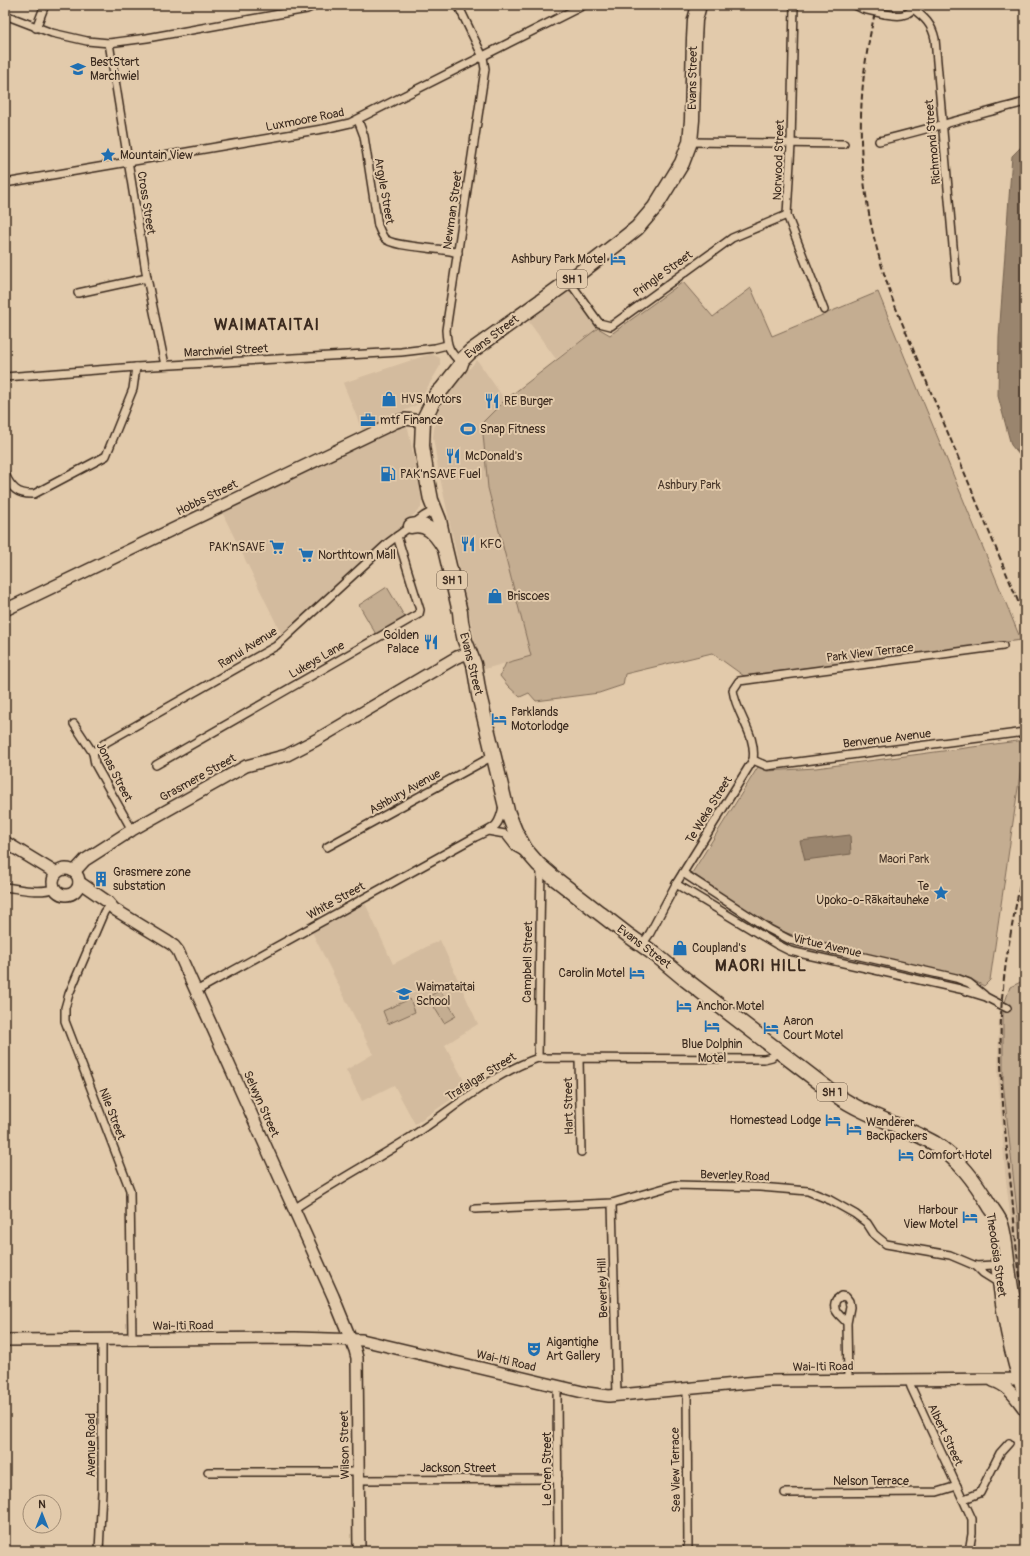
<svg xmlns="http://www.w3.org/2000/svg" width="1030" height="1556" viewBox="0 0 1030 1556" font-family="Pangolin,sans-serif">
<rect width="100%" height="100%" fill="#e2caab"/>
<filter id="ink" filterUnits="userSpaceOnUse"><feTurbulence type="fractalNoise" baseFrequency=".025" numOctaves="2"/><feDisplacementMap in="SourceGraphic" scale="8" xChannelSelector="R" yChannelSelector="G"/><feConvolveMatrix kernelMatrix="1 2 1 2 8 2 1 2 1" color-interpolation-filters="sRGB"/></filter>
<g filter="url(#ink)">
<g fill="#d3bb9e">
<polygon points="568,287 598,328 556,359 526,318"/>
<polygon points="430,354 434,355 440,358 440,366 417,405 362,430 343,383"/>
<polygon points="477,360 505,400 482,423 488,488 531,656 481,670 438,468 433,437 436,415 443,402 452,388"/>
<polygon points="402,425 408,428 422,498 421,508 282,635 221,510"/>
<polygon points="365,903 393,964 440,940 478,1024 445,1045 468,1088 415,1124 394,1085 362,1101 346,1070 373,1054 312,932"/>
<polygon points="999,1011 1003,1012 1003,1082 1025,1285 1025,1317 1018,1281 1005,1172 998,1074"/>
</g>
<g fill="#c4ad91" stroke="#806c58">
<polygon points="683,282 713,317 751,288 772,336 878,292 1021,640 744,676 712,653 625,674 623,685 599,693 536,701 529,693 520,697 508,686 500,676 506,663 531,656 488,488 482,423 505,400 598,328 610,335"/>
<polygon points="387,587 406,619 377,636 359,605"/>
<polygon points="1025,740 990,980 984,986 969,978 808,940 781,931 763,922 692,873 758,767 767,771 816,768"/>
<polygon points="1023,981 1025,981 1025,1285 1003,1082 1003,1012 1005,1002 1010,987"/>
<polygon points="440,990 456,1016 444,1023 428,997"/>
<polygon points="410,999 415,1012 388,1024 383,1011"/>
</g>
<g fill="#9a856e" stroke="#74614e">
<polygon points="1025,143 1025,462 1011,445 998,396 999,337 1012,156"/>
<polygon points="850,835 851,854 805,860 800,841"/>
</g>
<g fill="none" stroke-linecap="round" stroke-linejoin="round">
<g stroke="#3b2a1e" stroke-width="10">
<g id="street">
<path d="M458,5L483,57L485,69L446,330C447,347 449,351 461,363"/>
<polyline points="794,5 791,144 787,215 824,310"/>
<polyline points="855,5 863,9"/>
<path d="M913,9C924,17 932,24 935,39L956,280"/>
<path d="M885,14C896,16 910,18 914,5"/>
<polyline points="5,15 52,33 87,41 109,43 147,38 307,9 316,5"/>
<polyline points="36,28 45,5"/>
<polyline points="109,43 147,278 165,365"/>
<path d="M358,120L364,136L378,226C380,230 381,234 384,238C393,248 442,247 458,253"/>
<path d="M879,141C928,129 976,115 1025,102"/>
<polyline points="690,142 844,144"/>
<polyline points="5,183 328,128 350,123 584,5"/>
<polyline points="569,281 599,323 611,326 732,238 787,215"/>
<polyline points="78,293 147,278"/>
<polyline points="5,377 136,367 401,352 435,348 447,345"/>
<path d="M5,474C11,488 18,495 34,494L106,456L133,389L136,367"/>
<polyline points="74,724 93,753 95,764 132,830"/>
<polyline points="93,753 105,743 276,646 388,543 424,516 435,510"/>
<polyline points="753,760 767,766 1025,732"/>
<polyline points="156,765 419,614 420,610 397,536"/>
<polyline points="488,831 505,834 516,848 525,853"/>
<polyline points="327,847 493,756"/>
<polyline points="683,873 769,929 790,940 956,978 969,983 984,995"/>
<polyline points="676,884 776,944 790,951 960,989 986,997 1007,1008"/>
<path d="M5,887C21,889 40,894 55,888"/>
<polyline points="107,908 104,912 69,994 65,1008 65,1021 130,1190 132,1339"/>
<path d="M642,945L650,933L676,884L753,760C757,734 736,715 733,690L739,681L1003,646"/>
<path d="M196,991L475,837C494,828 499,828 503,806"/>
<polyline points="538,1058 541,868"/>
<polyline points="579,1059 581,1152"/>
<polyline points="612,1203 617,1396"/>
<path d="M294,1209C332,1183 372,1162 411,1137C452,1110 491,1074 538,1058L764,1059L772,1057L778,1051"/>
<polyline points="475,1209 612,1203 675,1185 760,1187 808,1191 830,1200 855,1214 867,1223 874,1234 886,1244 950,1255 976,1266 983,1273 999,1283"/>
<polyline points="976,1266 993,1265 997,1260"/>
<path d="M847,1323C840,1315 831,1310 836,1300L841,1296L846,1297L849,1301L850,1307L847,1323L848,1380"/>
<polyline points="909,1380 911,1387 972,1519 972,1534 969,1551"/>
<polyline points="557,1386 558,1551"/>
<polyline points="687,1389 688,1551"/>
<polyline points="208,1472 359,1472"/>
<polyline points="359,1480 558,1479"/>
<polyline points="785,1493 937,1492 957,1486"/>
<polyline points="964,1499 980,1493 1000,1453 1009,1443"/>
<polyline points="99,1551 102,1491 102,1340"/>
</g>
</g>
<g stroke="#3b2a1e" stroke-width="14">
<g id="secondary">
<polyline points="5,610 396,422 405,419 423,421"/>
<polyline points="5,842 56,873"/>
<circle cx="66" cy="882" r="13"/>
<polyline points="74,872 85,860 132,830 246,766 287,755 316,740 457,657 469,653"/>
<polyline points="79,882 108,902 114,909 168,942 174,946 178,951 333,1296 355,1350 357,1358 359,1551"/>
<polyline points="5,1340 295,1338 362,1340 557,1386 587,1393 609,1396 768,1381 1012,1379 1025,1377"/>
<path d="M993,1381C1010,1387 1014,1396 1025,1410"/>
</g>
</g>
<g stroke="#3b2a1e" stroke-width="17">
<g id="highway">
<path d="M699,5L695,20L694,39L692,120L690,142L682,163L655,207L637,228L622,240L569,281L470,352L462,360L460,366L442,389L436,395L423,421L422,446L427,479L431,500L439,520L445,549L460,612L461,622L465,641L474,664L479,695L507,811L515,831L525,849L538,864L553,877L628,935L656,955L686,980L836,1095C866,1116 902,1125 934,1143C959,1159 975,1181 990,1206C994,1212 999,1218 1001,1224C1006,1241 1006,1258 1009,1275C1013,1303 1018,1332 1025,1359"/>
<path d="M411,526C427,522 436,534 444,547"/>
<path d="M998,1262C1002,1307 1010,1351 1025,1394"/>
</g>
</g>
<use href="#street" stroke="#e2caab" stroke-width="7"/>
<use href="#secondary" stroke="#e2caab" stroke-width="11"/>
<use href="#highway" stroke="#e2caab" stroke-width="14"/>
<g stroke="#3b2a1e" stroke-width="2" stroke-dasharray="6 3" stroke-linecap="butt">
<path d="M877,5C861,66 856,132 866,195C871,232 881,266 893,301L1025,618"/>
<path d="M1025,860C1015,911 1003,963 1001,1016C999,1076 1005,1135 1012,1195C1015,1231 1017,1268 1025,1303"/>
</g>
<g stroke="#3b2a1e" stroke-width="10" stroke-linecap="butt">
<polyline id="street-bridge" points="863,9 885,14"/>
</g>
<use href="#street-bridge" stroke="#e2caab" stroke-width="7"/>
</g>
</g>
<defs>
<g id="school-bare" transform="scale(1.2)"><path d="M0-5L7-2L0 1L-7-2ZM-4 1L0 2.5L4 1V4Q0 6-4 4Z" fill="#1f6fb2" stroke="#e2caab" stroke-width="2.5" paint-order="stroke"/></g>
<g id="sight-bare" transform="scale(1.2)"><path d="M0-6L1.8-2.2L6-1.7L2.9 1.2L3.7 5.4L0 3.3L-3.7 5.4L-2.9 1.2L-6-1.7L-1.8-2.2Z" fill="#1f6fb2" stroke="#e2caab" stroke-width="2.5" paint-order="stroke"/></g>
<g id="hotel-bare" transform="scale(1.2)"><path d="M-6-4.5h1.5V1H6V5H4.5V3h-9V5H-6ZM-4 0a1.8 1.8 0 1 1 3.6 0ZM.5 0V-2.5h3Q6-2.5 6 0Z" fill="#1f6fb2" stroke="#e2caab" stroke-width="2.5" paint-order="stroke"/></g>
<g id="shop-bare" transform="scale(1.2)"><path d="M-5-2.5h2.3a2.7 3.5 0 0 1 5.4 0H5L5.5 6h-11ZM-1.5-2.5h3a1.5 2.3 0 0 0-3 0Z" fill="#1f6fb2" stroke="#e2caab" stroke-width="2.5" paint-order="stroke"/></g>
<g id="restaurant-bare" transform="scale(1.2)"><path d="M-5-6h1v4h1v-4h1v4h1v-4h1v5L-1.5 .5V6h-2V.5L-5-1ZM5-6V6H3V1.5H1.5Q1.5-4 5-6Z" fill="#1f6fb2" stroke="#e2caab" stroke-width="2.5" paint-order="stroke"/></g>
<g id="office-bare" transform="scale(1.2)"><path d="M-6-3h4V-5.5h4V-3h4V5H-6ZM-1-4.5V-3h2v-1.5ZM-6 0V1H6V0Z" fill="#1f6fb2" stroke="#e2caab" stroke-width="2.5" paint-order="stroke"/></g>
<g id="stadium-bare" transform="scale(1.2)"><path d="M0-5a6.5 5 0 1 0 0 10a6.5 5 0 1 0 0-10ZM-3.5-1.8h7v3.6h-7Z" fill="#1f6fb2" stroke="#e2caab" stroke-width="2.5" paint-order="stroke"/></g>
<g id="fuel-bare" transform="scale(1.2)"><path d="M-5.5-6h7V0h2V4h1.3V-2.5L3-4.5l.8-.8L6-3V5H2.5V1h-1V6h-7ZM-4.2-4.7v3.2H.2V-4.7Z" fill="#1f6fb2" stroke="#e2caab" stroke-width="2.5" paint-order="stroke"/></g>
<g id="supermarket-bare" transform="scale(1.2)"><path d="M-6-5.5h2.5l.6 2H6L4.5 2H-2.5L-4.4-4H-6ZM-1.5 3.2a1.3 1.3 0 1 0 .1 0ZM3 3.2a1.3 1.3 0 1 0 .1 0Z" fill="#1f6fb2" stroke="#e2caab" stroke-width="2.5" paint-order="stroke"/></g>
<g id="building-bare" transform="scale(1.2)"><path d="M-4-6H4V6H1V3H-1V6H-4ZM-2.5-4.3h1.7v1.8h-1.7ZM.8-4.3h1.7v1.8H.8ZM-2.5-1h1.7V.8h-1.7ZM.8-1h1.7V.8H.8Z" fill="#1f6fb2" stroke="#e2caab" stroke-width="2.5" paint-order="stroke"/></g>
<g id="theatre-bare" transform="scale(1.2)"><path d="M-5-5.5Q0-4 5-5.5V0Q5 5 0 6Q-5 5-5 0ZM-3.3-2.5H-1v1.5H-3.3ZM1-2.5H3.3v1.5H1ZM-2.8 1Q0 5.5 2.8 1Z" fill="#1f6fb2" stroke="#e2caab" stroke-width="2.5" paint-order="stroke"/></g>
</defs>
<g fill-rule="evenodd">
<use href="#school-bare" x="78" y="69"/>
<use href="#sight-bare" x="108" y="155"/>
<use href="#hotel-bare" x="618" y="259"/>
<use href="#shop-bare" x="389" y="399"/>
<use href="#restaurant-bare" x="492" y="401"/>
<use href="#office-bare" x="368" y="420"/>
<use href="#stadium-bare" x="468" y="429"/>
<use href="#restaurant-bare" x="453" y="456"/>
<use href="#fuel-bare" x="388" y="474"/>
<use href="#restaurant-bare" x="468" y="544"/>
<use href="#supermarket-bare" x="277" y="547"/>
<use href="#supermarket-bare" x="306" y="555"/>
<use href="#shop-bare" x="495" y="596"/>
<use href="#restaurant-bare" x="431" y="642"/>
<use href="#hotel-bare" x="499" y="719"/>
<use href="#building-bare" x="101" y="879"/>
<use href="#sight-bare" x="941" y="893"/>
<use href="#shop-bare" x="680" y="948"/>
<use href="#hotel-bare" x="637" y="973"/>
<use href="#school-bare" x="404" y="994"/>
<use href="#hotel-bare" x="684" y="1006"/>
<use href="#hotel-bare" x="712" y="1026"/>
<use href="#hotel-bare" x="771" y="1028"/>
<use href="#hotel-bare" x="833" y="1120"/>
<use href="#hotel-bare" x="854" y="1129"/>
<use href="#hotel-bare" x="906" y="1155"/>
<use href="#hotel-bare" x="970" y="1217"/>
<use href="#theatre-bare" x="534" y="1349"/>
</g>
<g text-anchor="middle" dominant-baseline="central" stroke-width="4" stroke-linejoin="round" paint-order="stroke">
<g fill="#e2caab" stroke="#6d5a48" stroke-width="1">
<rect x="557" y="270" width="30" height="18" rx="3"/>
<rect x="437" y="571" width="30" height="18" rx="3"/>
<rect x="817" y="1083" width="30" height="18" rx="3"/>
</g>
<g font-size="11" font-weight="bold" fill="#3b2a1e">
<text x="572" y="279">SH 1</text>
<text x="452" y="580">SH 1</text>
<text x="832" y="1092">SH 1</text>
</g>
<g font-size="12" fill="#3b2a1e" stroke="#e2caab" text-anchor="start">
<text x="90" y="62">BestStart<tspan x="90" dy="14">Marchwiel</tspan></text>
<text x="120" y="155">Mountain View</text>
<text x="606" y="259" text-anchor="end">Ashbury Park Motel</text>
<text x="401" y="399">HVS Motors</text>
<text x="504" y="401">RE Burger</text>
<text x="380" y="420">mtf Finance</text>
<text x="480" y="429">Snap Fitness</text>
<text x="465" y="456">McDonald's</text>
<text x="400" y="474">PAK'nSAVE Fuel</text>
<text x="480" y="544">KFC</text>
<text x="265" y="547" text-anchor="end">PAK'nSAVE</text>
<text x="318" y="555">Northtown Mall</text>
<text x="507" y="596">Briscoes</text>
<text x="419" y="635" text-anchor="end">Golden<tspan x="419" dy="14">Palace</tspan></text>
<text x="511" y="712">Parklands<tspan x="511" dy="14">Motorlodge</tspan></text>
<text x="113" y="872">Grasmere zone<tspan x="113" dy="14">substation</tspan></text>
<text x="929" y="886" text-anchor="end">Te<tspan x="929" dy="14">Upoko-o-Rākaitauheke</tspan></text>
<text x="692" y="948">Coupland's</text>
<text x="625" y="973" text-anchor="end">Carolin Motel</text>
<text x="416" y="987">Waimataitai<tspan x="416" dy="14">School</tspan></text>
<text x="696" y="1006">Anchor Motel</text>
<text x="783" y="1021">Aaron<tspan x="783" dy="14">Court Motel</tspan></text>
<text x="712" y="1044" text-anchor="middle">Blue Dolphin<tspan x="712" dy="14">Motel</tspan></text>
<text x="821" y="1120" text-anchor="end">Homestead Lodge</text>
<text x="866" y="1122">Wanderer<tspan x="866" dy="14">Backpackers</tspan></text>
<text x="918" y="1155">Comfort Hotel</text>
<text x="958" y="1210" text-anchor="end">Harbour<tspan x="958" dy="14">View Motel</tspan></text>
<text x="546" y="1342">Aigantighe<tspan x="546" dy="14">Art Gallery</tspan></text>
</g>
<g font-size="12" fill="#3b2a1e" stroke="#e2caab">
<text transform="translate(693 78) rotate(-89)">Evans Street</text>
<text transform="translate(305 120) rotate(-11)">Luxmoore Road</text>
<text transform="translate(933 142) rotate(-95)">Richmond Street</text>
<text transform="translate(779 160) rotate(-88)">Norwood Street</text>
<text transform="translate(384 191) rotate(80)">Argyle Street</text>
<text transform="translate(146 203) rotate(81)">Cross Street</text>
<text transform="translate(453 210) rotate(-82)">Newman Street</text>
<text transform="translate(663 274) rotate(-36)">Pringle Street</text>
<text transform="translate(492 337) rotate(-37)">Evans Street</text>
<text transform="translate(226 351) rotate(-3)">Marchwiel Street</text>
<text transform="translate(207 498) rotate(-26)">Hobbs Street</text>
<text transform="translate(248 648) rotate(-32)">Ranui Avenue</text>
<text transform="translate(870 653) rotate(-7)">Park View Terrace</text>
<text transform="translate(317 660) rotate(-30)">Lukeys Lane</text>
<text transform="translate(471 664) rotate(76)">Evans Street</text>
<text transform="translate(887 739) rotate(-7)">Benvenue Avenue</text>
<text transform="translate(114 772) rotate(63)">Jonas Street</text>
<text transform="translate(198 778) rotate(-29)">Grasmere Street</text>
<text transform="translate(405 792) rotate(-29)">Ashbury Avenue</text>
<text transform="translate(709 810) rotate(-58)">Te Weka Street</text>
<text transform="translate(336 901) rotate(-29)">White Street</text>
<text transform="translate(827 946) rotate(13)">Virtue Avenue</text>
<text transform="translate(644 947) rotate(37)">Evans Street</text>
<text transform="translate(528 962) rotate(-89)">Campbell Street</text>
<text transform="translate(481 1077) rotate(-32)">Trafalgar Street</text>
<text transform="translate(261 1104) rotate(66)">Selwyn Street</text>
<text transform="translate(569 1106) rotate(-91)">Hart Street</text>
<text transform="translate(112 1114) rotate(69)">Nile Street</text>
<text transform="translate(735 1176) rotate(2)">Beverley Road</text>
<text transform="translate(996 1255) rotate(82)">Theodosia Street</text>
<text transform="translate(603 1288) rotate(-92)">Beverley Hill</text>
<text transform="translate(183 1326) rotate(-1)">Wai-Iti Road</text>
<text transform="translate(506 1361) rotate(13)">Wai-Iti Road</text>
<text transform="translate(823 1367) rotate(-1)">Wai-Iti Road</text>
<text transform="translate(945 1435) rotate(65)">Albert Street</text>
<text transform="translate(91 1445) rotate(-90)">Avenue Road</text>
<text transform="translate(345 1445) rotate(-91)">Wilson Street</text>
<text x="458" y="1468">Jackson Street</text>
<text transform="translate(547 1469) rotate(-90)">Le Cren Street</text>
<text transform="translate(676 1470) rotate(-91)">Sea View Terrace</text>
<text x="871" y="1481">Nelson Terrace</text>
</g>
<g font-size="12" fill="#49372a" stroke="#e2caab">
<text x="689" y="485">Ashbury Park</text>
<text x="904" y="859">Maori Park</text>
</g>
<g font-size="16" font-weight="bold" letter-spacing="1" fill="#3b2a1e" stroke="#e2caab">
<text x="267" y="325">WAIMATAITAI</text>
<text x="761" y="966">MAORI HILL</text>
</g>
</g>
<rect width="1030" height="1556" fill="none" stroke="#e2caab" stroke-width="20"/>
<rect x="10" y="10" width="1010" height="1536" fill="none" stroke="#3b2a1e" stroke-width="1.5" filter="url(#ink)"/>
<g transform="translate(42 1514)"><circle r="19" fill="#e2caab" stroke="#9f8a73"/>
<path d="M0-3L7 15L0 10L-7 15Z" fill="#1f6fb2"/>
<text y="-6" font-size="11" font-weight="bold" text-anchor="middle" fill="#3b2a1e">N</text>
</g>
</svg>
